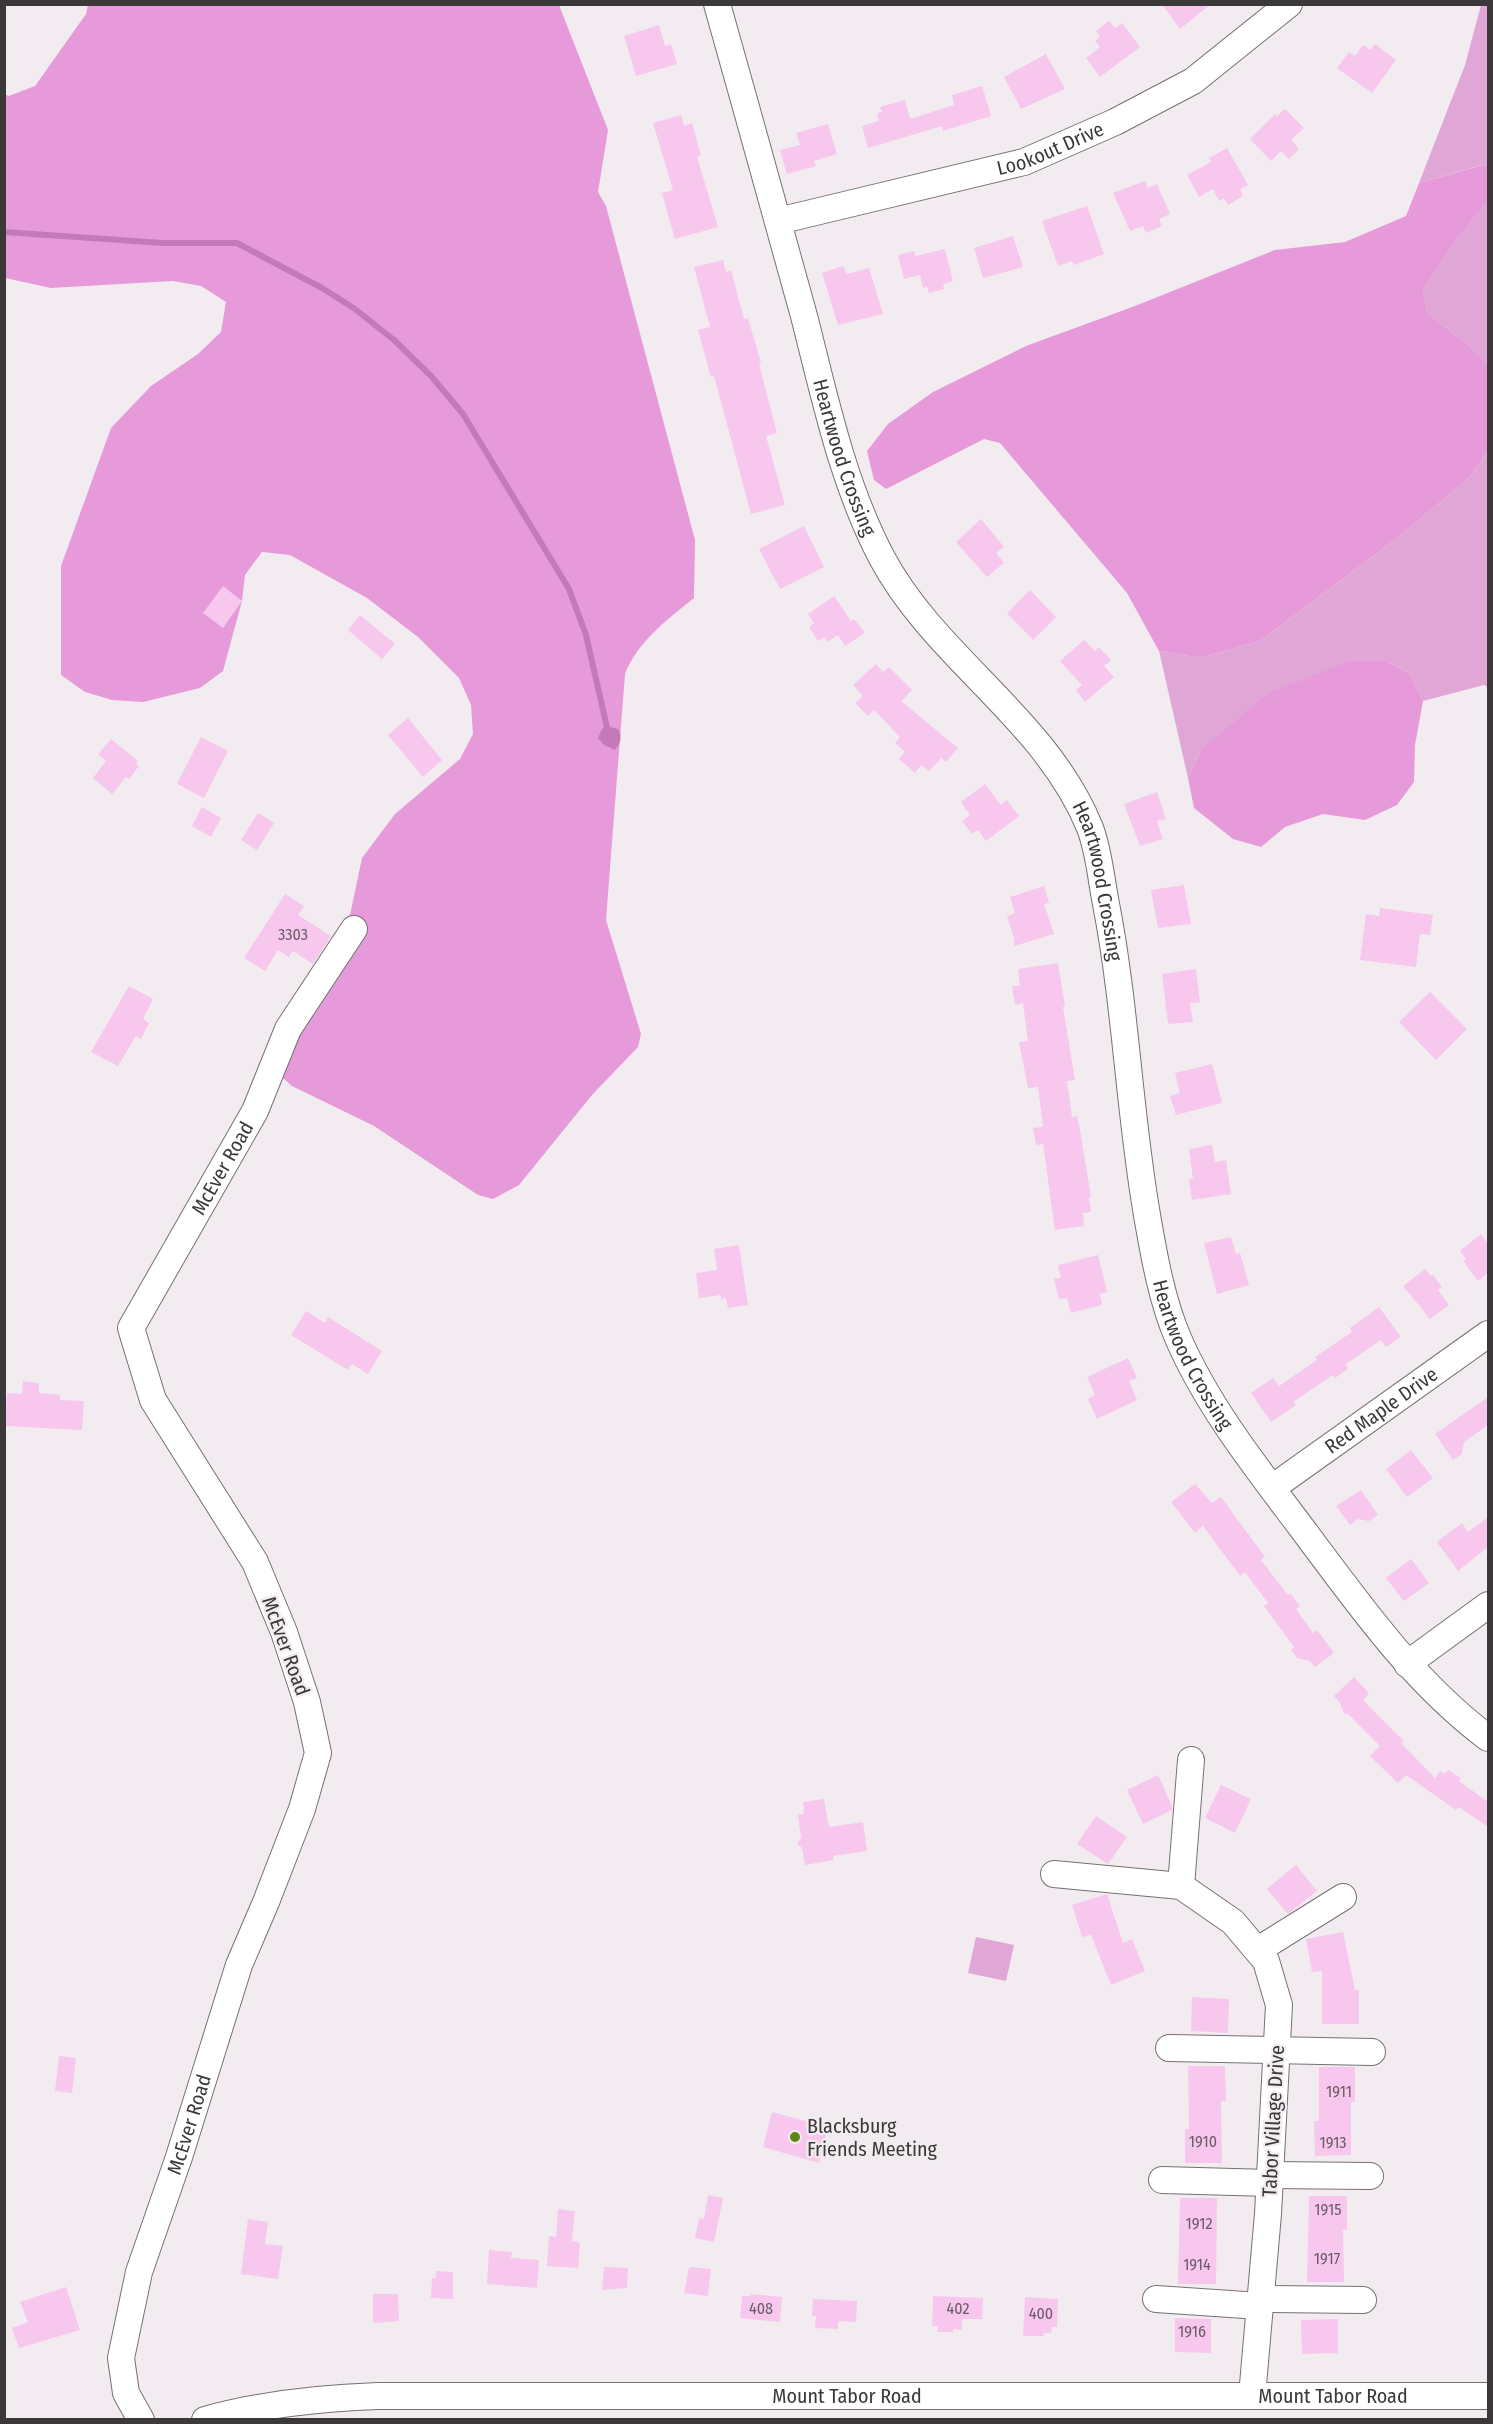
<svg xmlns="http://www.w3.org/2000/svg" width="1493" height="2424" viewBox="0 0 1493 2424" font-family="'Fira Sans Condensed',sans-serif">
<rect width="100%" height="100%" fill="#f2ecf1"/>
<g fill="#e0a7d6">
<polygon points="1481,5 1488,5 1488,166 1482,165 1419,183 1465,65"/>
<polygon points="1488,201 1488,364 1465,342 1428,314 1423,290 1456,241"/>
<polygon points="1488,451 1488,687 1484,685 1423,701 1409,673 1386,661 1201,750 1188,778 1159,651 1200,658 1260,641 1401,535 1469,478"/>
<polygon points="976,1937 1014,1945 1006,1981 968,1973"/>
</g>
<g fill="#e69ada">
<path d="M88,5H559L608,130L598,192L606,206L695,540L694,598C668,619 637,642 625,674L606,920L641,1034L638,1047L592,1095L519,1185L493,1199L478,1195L374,1126L292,1086L267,1064L269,1040L350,915L362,858L395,814L460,759L473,734L471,705L459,678L418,637L367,598L290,555L262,552L245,575L242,601L223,671L200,688L143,702L112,700L85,692L61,675V566L111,428L151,386L198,354L221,332L226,302L201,286L173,281L51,288L5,278L4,94L9,96L35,86L86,14Z"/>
<polygon points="1483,165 1488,166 1488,201 1456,241 1423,290 1428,314 1465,342 1488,364 1488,451 1469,478 1401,535 1260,641 1200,658 1159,651 1127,593 1000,443 984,439 886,489 874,480 867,451 888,424 933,392 1026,346 1135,306 1275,250 1345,242 1406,216 1419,183"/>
<polygon points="1350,661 1386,661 1409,673 1423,701 1415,745 1414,782 1397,805 1365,820 1323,814 1285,827 1261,847 1233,839 1194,808 1188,778 1201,750 1267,694"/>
</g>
<path fill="#c47ab9" d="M606,726L618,729C623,737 620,743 615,750L604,745L598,738L602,729Z"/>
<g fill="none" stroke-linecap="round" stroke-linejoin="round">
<polyline stroke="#c47ab9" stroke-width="6" points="4,232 163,243 237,243 322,288 355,309 394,340 431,376 463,414 569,589 586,635 608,732"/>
</g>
<g fill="#f7c7ee">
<polygon points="1162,4 1211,4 1180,29"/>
<polygon points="1109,21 1115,28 1122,23 1140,47 1100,77 1086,58 1100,47 1095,41 1100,37 1096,31"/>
<polygon points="659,25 665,46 671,44 677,64 636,76 624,36"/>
<polygon points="1375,44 1396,60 1372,93 1337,68 1349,52 1355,56 1363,45 1370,50"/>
<polygon points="1046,54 1065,89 1021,109 1004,77"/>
<polygon points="982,86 991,116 943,131 942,126 868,148 862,126 879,121 877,113 882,112 880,107 905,100 910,119 954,105 952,95"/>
<polygon points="1285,109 1304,128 1291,140 1299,149 1289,159 1281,151 1271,161 1250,139 1275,114 1277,116"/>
<polygon points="681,115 684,126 692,123 701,155 697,157 718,227 675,239 662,193 673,190 653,123"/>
<polygon points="828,124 837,154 814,161 816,166 787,174 780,150 800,145 796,133"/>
<polygon points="1227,148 1248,185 1240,189 1243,196 1228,205 1224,198 1219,201 1213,189 1199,197 1187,175 1211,162 1209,158"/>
<polygon points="1145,181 1148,188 1157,184 1170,214 1159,219 1162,226 1146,233 1143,226 1130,231 1113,193"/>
<polygon points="1087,206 1104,254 1074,265 1072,261 1058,266 1042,221"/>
<polygon points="1013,236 1023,267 983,278 974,248"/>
<polygon points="945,249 953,281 943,284 944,289 929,293 927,287 923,288 920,275 904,279 898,255 914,251 916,256"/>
<polygon points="723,260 726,272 731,270 744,319 748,318 761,363 759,364 777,433 766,436 785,505 751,514 714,376 711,377 698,330 710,327 694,267"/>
<polygon points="843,266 847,274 869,268 883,314 838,325 822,273"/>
<polygon points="981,519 1004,547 996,553 1004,563 987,577 956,542"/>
<polygon points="804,526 824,567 780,589 759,549"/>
<polygon points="223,586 242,601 223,628 203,613"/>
<polygon points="1030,590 1056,617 1033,640 1007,613"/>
<polygon points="834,596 851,621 854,619 865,633 845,646 838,635 827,642 824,637 818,641 809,627 814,623 808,614"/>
<polygon points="360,615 395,644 382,659 348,630"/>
<polygon points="1084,640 1095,651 1099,647 1111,660 1104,666 1114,677 1085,702 1076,690 1082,685 1060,661"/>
<polygon points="876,664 883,672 889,667 912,690 901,701 958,748 946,762 941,758 929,771 921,765 915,773 899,759 905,752 895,743 900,737 874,710 868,716 855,703 863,696 853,685"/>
<polygon points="408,718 442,760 423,777 388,735"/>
<polygon points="201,737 228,751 204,798 177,784"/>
<polygon points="111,739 138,761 136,764 139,766 129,779 126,777 112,794 93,778 106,761 98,754"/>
<polygon points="985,784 1001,805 1007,800 1019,816 986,841 978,830 972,834 962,821 970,815 961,802"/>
<polygon points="1157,792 1166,819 1157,821 1163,839 1140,846 1124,804"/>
<polygon points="202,807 221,818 211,837 192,826"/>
<polygon points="258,813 274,823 257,850 241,840"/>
<polygon points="1184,885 1191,924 1158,928 1151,890"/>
<polygon points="1044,886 1049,903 1044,904 1054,934 1014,946 1014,938 1007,916 1015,913 1010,897"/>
<polygon points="285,894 304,906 298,915 331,936 313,964 293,951 289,957 278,950 265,971 244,958"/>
<polygon points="1380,908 1433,915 1430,935 1420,934 1416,967 1360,960 1366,914 1379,916"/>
<polygon points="1058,963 1065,1006 1063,1007 1075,1080 1067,1081 1072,1117 1077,1116 1080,1130 1091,1197 1089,1197 1091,1212 1083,1213 1084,1226 1055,1230 1043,1144 1036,1145 1033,1128 1043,1127 1038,1087 1028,1088 1019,1042 1028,1041 1023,1003 1015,1005 1012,986 1020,986 1018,969"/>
<polygon points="1196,969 1200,1002 1190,1003 1193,1022 1168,1024 1162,974"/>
<polygon points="129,986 153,999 143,1019 149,1023 141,1039 136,1036 118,1066 91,1052"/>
<polygon points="1430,992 1467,1029 1436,1060 1399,1022"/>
<polygon points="1212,1064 1222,1103 1176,1115 1170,1096 1180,1093 1175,1073"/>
<polygon points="1212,1145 1215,1162 1226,1160 1231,1194 1192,1200 1189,1179 1193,1179 1189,1149"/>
<polygon points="1481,1234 1488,1244 1488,1273 1478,1281 1463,1261 1466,1259 1460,1251"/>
<polygon points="1231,1237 1236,1254 1240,1253 1249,1285 1217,1294 1204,1243"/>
<polygon points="739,1245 748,1305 728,1308 726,1298 721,1299 721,1295 699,1298 696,1273 717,1270 714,1249"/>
<polygon points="1098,1255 1107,1292 1100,1294 1102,1305 1071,1313 1067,1298 1059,1299 1054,1279 1061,1278 1058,1265"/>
<polygon points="1425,1269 1431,1276 1433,1275 1442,1287 1438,1290 1449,1305 1430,1319 1403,1286"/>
<polygon points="1379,1307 1401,1337 1386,1347 1381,1340 1346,1364 1348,1369 1335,1378 1333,1375 1293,1402 1296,1405 1271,1422 1251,1393 1273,1378 1279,1386 1317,1360 1315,1357 1352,1332 1350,1328"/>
<polygon points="306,1311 325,1323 328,1317 382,1351 368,1374 352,1364 348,1370 291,1335"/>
<polygon points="1128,1358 1137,1378 1129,1381 1137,1400 1097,1419 1088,1399 1095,1395 1087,1377"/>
<polygon points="23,1381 39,1383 39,1393 60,1395 60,1400 84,1401 82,1430 5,1426 7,1393 22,1394"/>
<polygon points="1488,1397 1488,1425 1464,1442 1462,1454 1453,1460 1435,1434"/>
<polygon points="1411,1450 1433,1478 1407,1497 1386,1469"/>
<polygon points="1195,1484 1212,1503 1221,1497 1265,1557 1261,1560 1288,1595 1290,1593 1300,1606 1296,1609 1313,1633 1317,1630 1334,1653 1315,1667 1310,1661 1297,1658 1291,1650 1294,1647 1264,1606 1268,1603 1245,1572 1240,1576 1203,1526 1195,1533 1171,1502"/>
<polygon points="1361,1490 1378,1515 1369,1521 1358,1519 1350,1525 1336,1506"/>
<polygon points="1488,1517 1488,1547 1458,1571 1437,1542 1462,1523 1468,1532"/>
<polygon points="1411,1559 1429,1583 1404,1601 1386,1578"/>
<polygon points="1354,1677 1369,1693 1363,1700 1404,1741 1401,1743 1435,1778 1440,1771 1445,1774 1448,1770 1461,1778 1459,1781 1488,1802 1488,1827 1459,1807 1456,1810 1406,1775 1398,1783 1370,1756 1380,1746 1348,1714 1344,1714 1340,1703 1334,1696"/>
<polygon points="1158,1775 1172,1806 1172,1810 1143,1824 1127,1790"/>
<polygon points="1221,1785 1251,1799 1235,1833 1205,1818"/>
<polygon points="824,1799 829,1827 863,1822 867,1851 833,1856 834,1860 805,1865 802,1848 797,1844 801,1838 798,1815 804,1814 803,1802"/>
<polygon points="1096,1816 1127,1837 1108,1864 1077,1844"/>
<polygon points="1296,1865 1317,1891 1288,1914 1267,1889"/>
<polygon points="1107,1894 1123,1943 1132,1939 1145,1971 1111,1985 1091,1935 1082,1937 1072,1905"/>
<polygon points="1343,1932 1355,1990 1359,1990 1359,2024 1322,2024 1322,1971 1312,1972 1306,1939"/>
<polygon points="1192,1997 1229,1999 1228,2033 1191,2031"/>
<polygon points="59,2056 76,2058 72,2093 55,2091"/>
<polygon points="1188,2066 1225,2066 1226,2101 1221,2101 1222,2163 1185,2163 1185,2129 1189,2129"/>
<polygon points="1319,2067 1355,2067 1355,2102 1351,2102 1351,2155 1315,2156 1314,2121 1319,2121"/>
<polygon points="772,2112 828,2127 819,2163 763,2147"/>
<polygon points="708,2195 723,2198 714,2242 695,2238 699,2218 704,2219"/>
<polygon points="1309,2196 1347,2196 1347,2230 1343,2230 1344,2282 1307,2282"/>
<polygon points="1180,2198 1217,2198 1216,2284 1178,2284"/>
<polygon points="558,2209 575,2211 572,2241 579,2242 580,2245 578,2268 547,2266 549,2236 556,2237"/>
<polygon points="248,2219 268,2222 265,2244 283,2246 278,2279 241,2274"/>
<polygon points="489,2250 512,2252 511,2258 539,2260 537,2288 487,2284"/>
<polygon points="604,2267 628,2268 627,2288 602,2290"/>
<polygon points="692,2267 711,2269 708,2296 684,2293 689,2268"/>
<polygon points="436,2271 453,2272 453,2299 431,2298 432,2278 436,2278"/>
<polygon points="66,2287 80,2330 19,2348 12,2328 28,2322 20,2302"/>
<polygon points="373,2294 398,2294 399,2321 373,2323"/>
<polygon points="751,2294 782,2297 780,2322 740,2318 742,2296 751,2296"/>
<polygon points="933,2296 983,2298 982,2319 962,2319 962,2330 953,2329 953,2332 937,2332 938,2326 932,2326"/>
<polygon points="1025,2297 1058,2299 1057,2327 1052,2327 1051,2333 1044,2333 1043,2336 1023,2336"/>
<polygon points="813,2299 857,2301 856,2322 838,2321 838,2329 815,2328 816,2316 812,2316"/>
<polygon points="1175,2318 1211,2319 1211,2353 1175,2352"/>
<polygon points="1338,2319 1338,2353 1302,2354 1301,2320"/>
</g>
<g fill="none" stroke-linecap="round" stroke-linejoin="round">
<g stroke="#767075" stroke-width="28">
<g id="minor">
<path id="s1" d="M717,4C746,108 776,212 804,316C825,398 842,482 882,558C936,659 1046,719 1090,828C1099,851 1101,879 1106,904C1126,1007 1129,1112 1147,1215C1154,1256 1162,1301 1178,1338C1208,1407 1256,1467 1301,1527C1358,1603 1412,1681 1488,1738"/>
<path id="s2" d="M778,221L1024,162L1115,122L1193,81L1289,4"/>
<path id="s3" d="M1272,1488L1488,1334"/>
<polyline points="1407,1664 1488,1605"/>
<polyline points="1054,1874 1181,1886 1233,1922 1266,1961 1279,2005 1268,2214 1252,2396"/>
<polyline points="1181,1886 1191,1760"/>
<polyline points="1258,1950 1343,1897"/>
<polyline points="1169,2048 1372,2052"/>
<polyline points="1270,2175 1370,2176"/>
<polyline points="1162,2180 1270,2183"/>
<polyline points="1156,2299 1260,2306"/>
<polyline points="1261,2299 1363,2300"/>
<path id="s4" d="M141,2420L126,2393L121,2358L139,2272L179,2157L239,1965L266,1902L302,1809L318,1753L307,1702L284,1632L255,1562L153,1400L131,1328L255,1111L288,1029L354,929"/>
<path id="s5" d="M205,2420C262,2404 319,2398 378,2396H1488"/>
</g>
</g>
<use href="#minor" stroke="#fff" stroke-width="26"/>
</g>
<circle fill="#5b8613" stroke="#f2ecf1" stroke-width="2" cx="795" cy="2137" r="6"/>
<g text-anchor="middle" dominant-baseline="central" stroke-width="4.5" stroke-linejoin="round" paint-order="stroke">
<g font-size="16" fill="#6a5c67">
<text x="293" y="934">3303</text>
<text x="1339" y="2091">1911</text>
<text x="1203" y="2141">1910</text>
<text x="1333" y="2142">1913</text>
<text x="1328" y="2209">1915</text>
<text x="1199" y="2223">1912</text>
<text x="1327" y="2258">1917</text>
<text x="1197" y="2264">1914</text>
<text x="761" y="2308">408</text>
<text x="958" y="2308">402</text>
<text x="1041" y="2313">400</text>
<text x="1192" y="2331">1916</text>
</g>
<g font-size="20" fill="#3b383a" stroke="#f2ecf1">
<text stroke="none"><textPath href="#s2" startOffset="282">Lookout Drive</textPath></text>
<text stroke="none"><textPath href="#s1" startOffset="471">Heartwood Crossing</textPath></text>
<text stroke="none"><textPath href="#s1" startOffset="975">Heartwood Crossing</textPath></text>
<text stroke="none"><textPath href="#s4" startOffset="1356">McEver Road</textPath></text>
<text stroke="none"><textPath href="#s1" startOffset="1461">Heartwood Crossing</textPath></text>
<text stroke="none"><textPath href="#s3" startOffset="134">Red Maple Drive</textPath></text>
<text transform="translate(286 1646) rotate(70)">McEver Road</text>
<text transform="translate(1273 2121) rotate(-87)">Tabor Village Drive</text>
<text stroke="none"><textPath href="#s4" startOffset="310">McEver Road</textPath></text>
<text stroke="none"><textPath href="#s5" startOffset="644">Mount Tabor Road</textPath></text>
<text stroke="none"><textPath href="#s5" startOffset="1130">Mount Tabor Road</textPath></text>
</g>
<g font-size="20" fill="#3b383a" stroke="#f2ecf1" text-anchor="start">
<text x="807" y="2126">Blacksburg<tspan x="807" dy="23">Friends Meeting</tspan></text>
</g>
</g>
<rect width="1493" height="2424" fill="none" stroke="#3b383a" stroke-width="12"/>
</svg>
